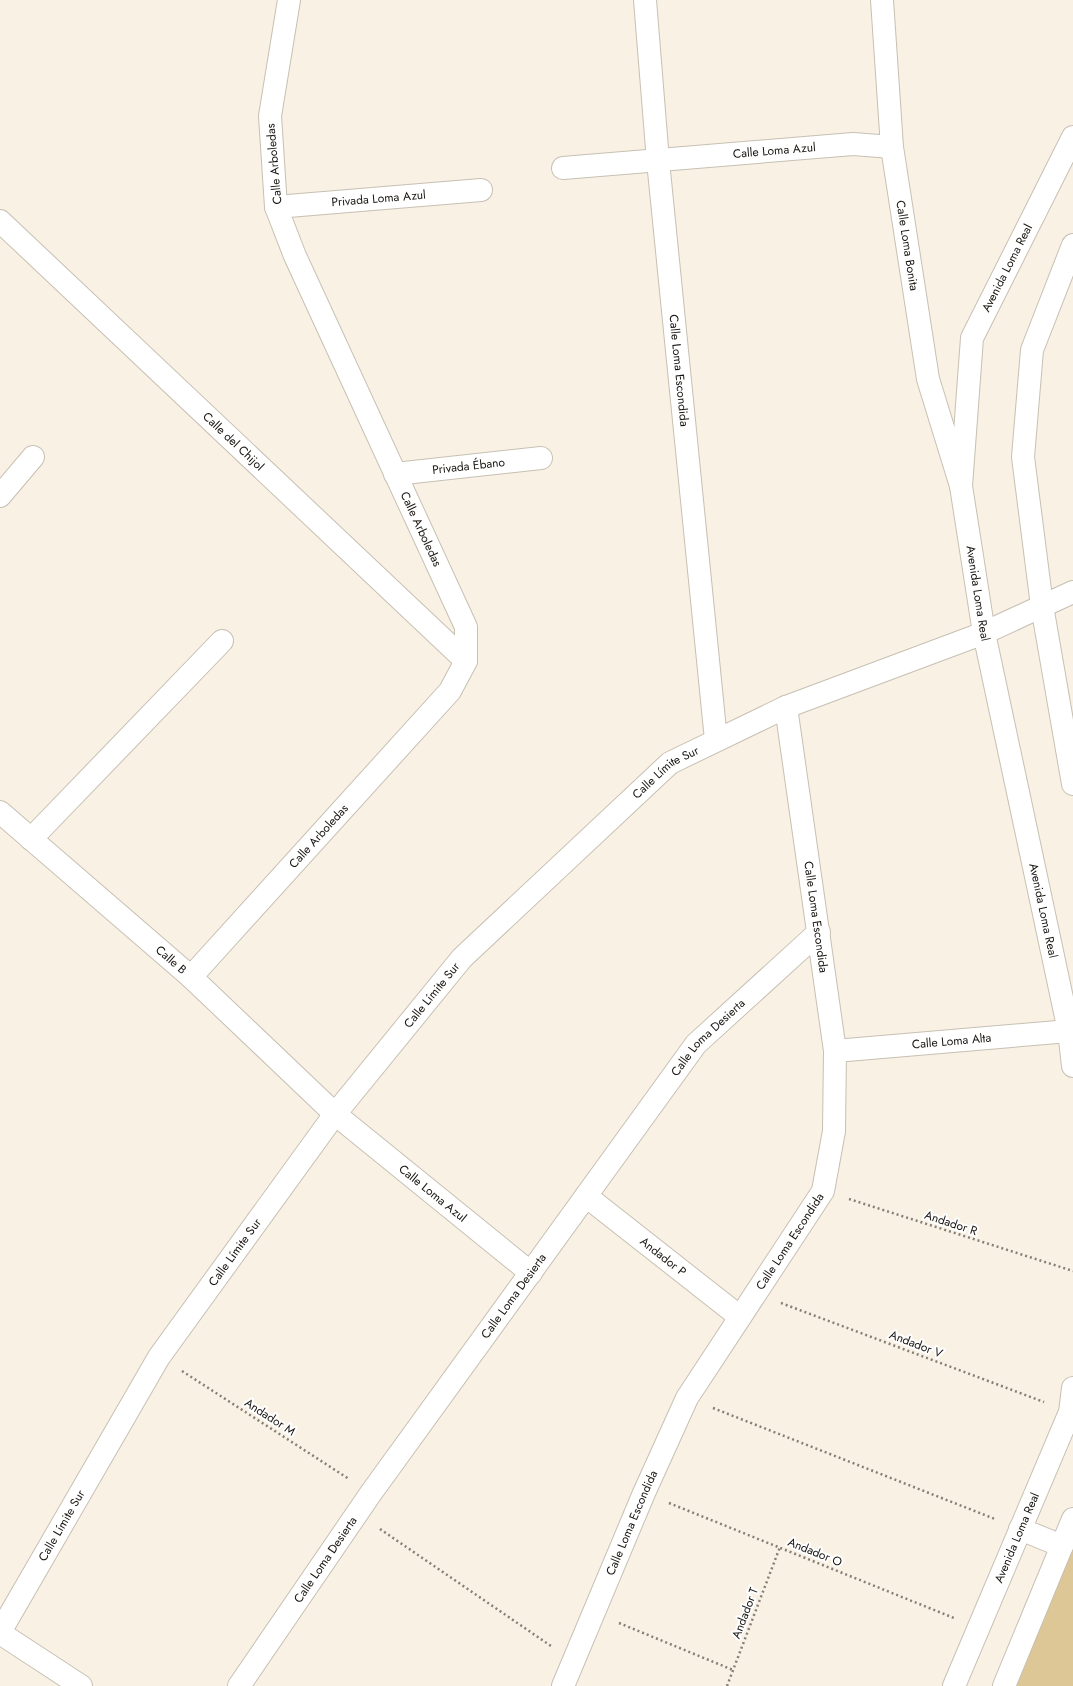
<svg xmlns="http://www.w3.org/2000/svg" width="1073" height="1686" viewBox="0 0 1073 1686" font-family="Jost,sans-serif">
<rect width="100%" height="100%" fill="#f8f1e4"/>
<polygon fill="#ddc797" points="1073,1519 1073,1686 1004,1686"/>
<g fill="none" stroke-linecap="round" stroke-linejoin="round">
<g stroke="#c7c0b3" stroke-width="24">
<g id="minor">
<path id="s1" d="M645,0L658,161L716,740"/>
<path id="s2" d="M882,0L892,147L928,379L961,486"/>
<path id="s3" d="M563,168L853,144L892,147"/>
<path id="s4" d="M276,207L481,190"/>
<path id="s5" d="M0,221L466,661"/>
<path id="s6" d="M395,474L541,458"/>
<polyline points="0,496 33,457"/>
<path id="s7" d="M0,812L191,977L335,1114L531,1273"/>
<polyline points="31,839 222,641"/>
<path id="s8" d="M191,977L450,691L466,661V627L295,256L276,207L270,116L289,0"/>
<path id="s9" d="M835,1051L1069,1031"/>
<path id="s10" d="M586,1196L740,1317"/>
<path id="s11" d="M0,1632L159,1357L335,1114L462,958L670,763L786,707L984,633"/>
<polyline points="0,1633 81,1686"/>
<path id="s12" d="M239,1686L371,1493L696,1044L819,932"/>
<path id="s13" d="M563,1686L644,1493L687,1398L823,1191L834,1131L835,1051L786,707"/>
</g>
</g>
<g stroke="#c7c0b3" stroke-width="24">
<polyline id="tertiary" points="984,633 1073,592"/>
</g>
<g stroke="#c7c0b3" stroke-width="24">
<g id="secondary">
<path id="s14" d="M1073,137L972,338L961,486L984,633L1069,1031L1073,1066"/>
<polyline points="1073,245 1032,350 1023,457 1042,606 1073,784"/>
<polyline points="1020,1529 1062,1546"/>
<path id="s15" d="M954,1686L1070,1412L1073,1388"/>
<polyline points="1004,1686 1073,1519"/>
</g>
</g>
<g stroke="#847f77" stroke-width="2.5" stroke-dasharray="2 3" stroke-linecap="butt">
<polyline points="849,1199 1073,1271"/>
<polyline points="781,1303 1044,1402"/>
<polyline points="182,1371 349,1479"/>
<polyline points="713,1408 995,1519"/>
<polyline points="669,1503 954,1618"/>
<polyline points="380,1529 551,1646"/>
<polyline points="619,1623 733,1670"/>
<polyline points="727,1686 780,1547"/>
</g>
<use href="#minor" stroke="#fff" stroke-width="22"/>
<use href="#tertiary" stroke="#fff" stroke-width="22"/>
<use href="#secondary" stroke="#fff" stroke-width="22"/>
</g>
<g text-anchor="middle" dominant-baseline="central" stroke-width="4" stroke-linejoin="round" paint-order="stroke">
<g font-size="12" fill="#16130f" stroke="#fff">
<text stroke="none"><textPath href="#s3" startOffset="212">Calle Loma Azul</textPath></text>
<text transform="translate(274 164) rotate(-95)">Calle Arboledas</text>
<text stroke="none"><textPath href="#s4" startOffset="103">Privada Loma Azul</textPath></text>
<text stroke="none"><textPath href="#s2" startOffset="247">Calle Loma Bonita</textPath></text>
<text transform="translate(1007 268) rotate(-63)">Avenida Loma Real</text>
<text stroke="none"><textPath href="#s1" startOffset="372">Calle Loma Escondida</textPath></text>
<text stroke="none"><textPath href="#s5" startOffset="321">Calle del Chijol</textPath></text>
<text stroke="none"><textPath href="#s6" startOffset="74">Privada Ébano</textPath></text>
<text transform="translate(421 529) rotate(65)">Calle Arboledas</text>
<text stroke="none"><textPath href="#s14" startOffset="482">Avenida Loma Real</textPath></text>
<text stroke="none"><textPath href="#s11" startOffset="1095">Calle Límite Sur</textPath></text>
<text stroke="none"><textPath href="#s8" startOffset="190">Calle Arboledas</textPath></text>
<text stroke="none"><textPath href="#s14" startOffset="806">Avenida Loma Real</textPath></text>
<text transform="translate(816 917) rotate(82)">Calle Loma Escondida</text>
<text stroke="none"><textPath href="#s7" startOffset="226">Calle B</textPath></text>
<text stroke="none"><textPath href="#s11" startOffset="771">Calle Límite Sur</textPath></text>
<text stroke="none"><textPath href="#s12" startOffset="801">Calle Loma Desierta</textPath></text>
<text stroke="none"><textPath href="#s9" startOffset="117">Calle Loma Alta</textPath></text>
<text stroke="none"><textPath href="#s7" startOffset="577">Calle Loma Azul</textPath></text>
<text transform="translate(951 1223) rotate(18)">Andador R</text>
<text stroke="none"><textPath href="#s13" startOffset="501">Calle Loma Escondida</textPath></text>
<text stroke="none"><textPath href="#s11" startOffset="447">Calle Límite Sur</textPath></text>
<text stroke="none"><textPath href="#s10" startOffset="98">Andador P</textPath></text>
<text stroke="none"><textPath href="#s12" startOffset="477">Calle Loma Desierta</textPath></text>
<text transform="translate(916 1344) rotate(21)">Andador V</text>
<text transform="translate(270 1417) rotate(33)">Andador M</text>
<text stroke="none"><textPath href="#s13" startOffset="177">Calle Loma Escondida</textPath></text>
<text stroke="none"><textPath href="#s11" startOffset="123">Calle Límite Sur</textPath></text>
<text stroke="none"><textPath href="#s15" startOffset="161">Avenida Loma Real</textPath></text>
<text transform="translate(815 1552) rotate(22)">Andador O</text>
<text stroke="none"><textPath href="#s12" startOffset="153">Calle Loma Desierta</textPath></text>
<text transform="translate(745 1613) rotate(-69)">Andador T</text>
</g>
</g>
</svg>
